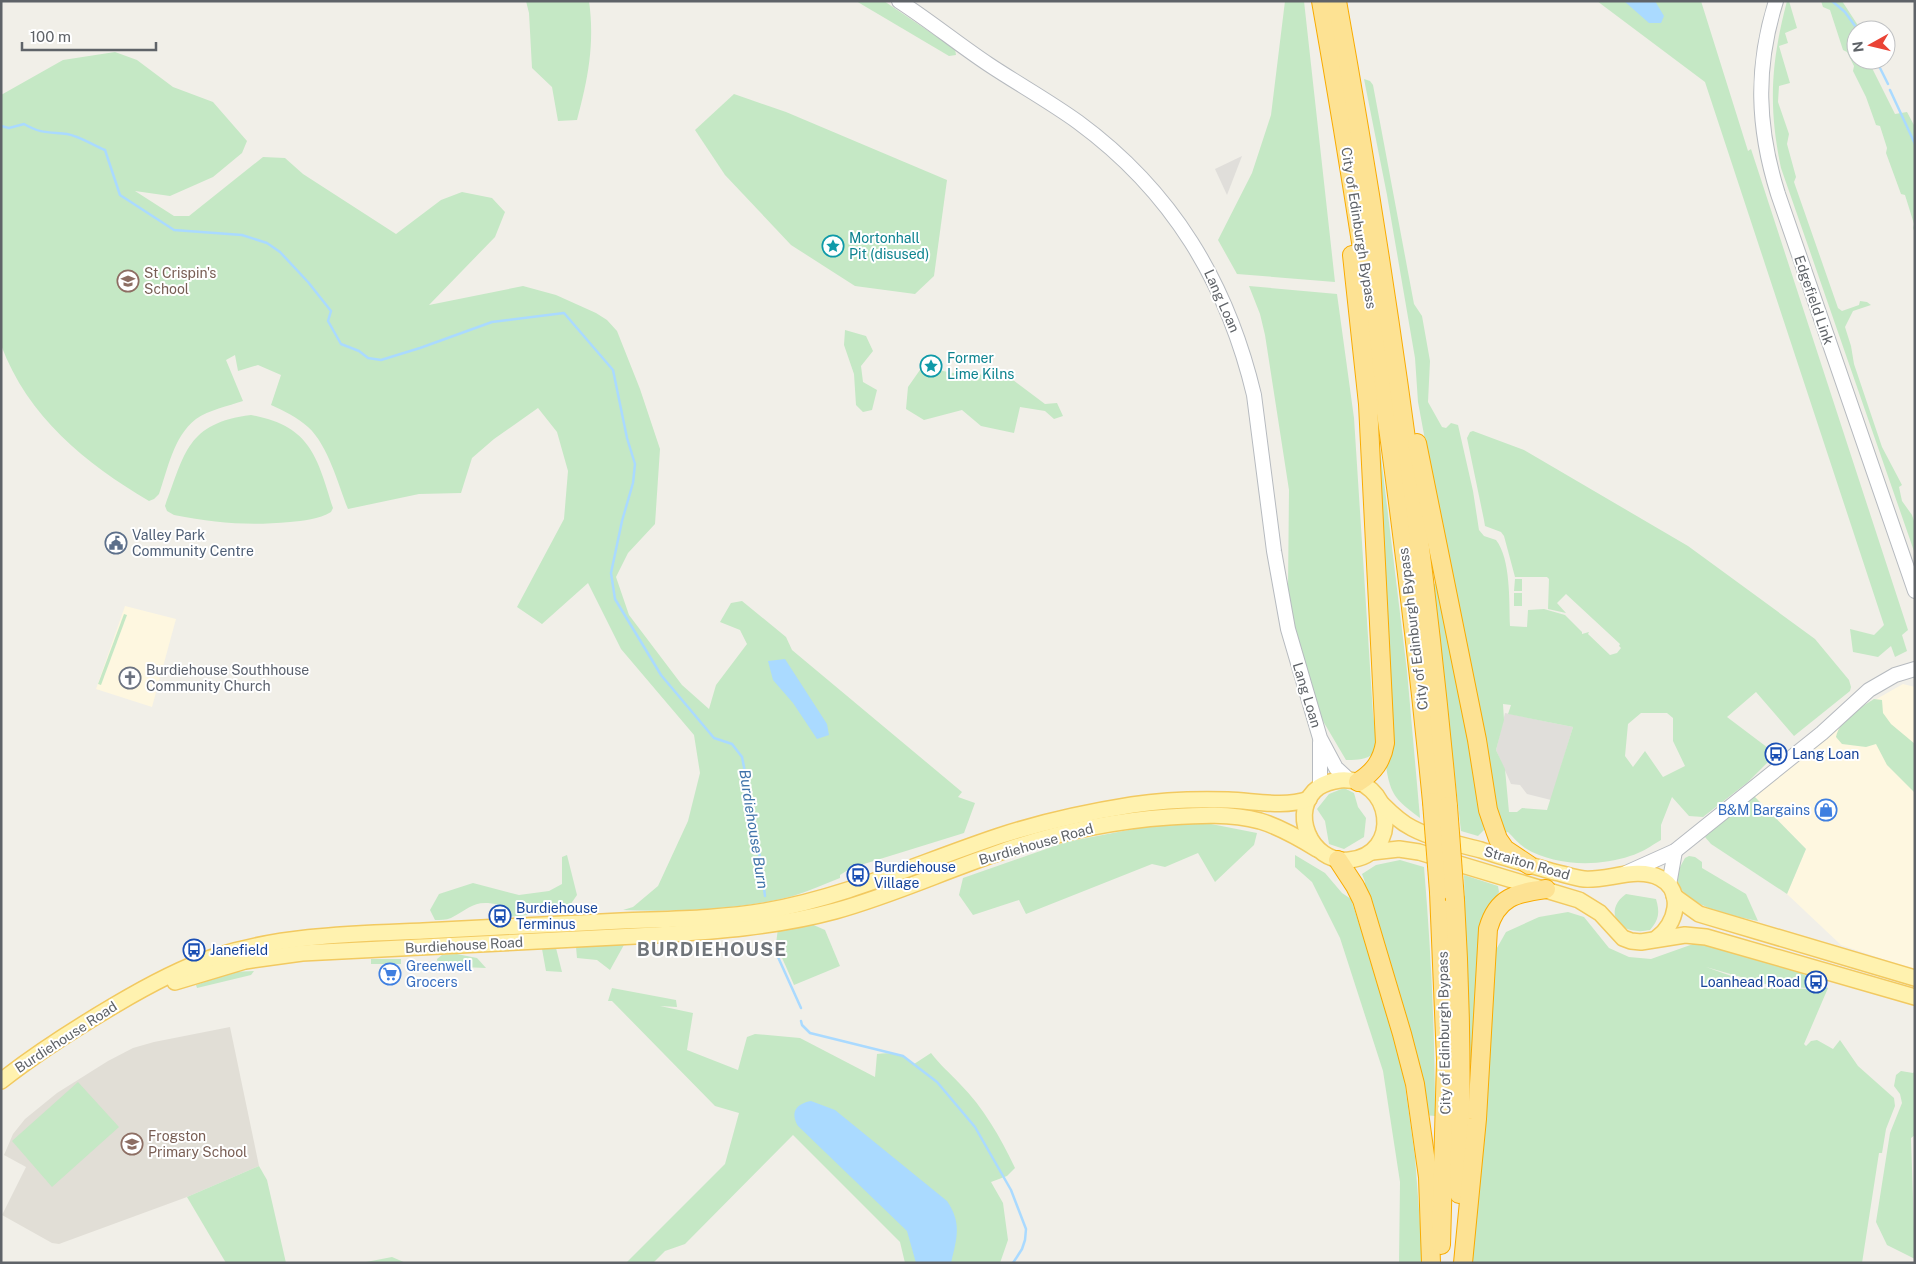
<svg xmlns="http://www.w3.org/2000/svg" width="1916" height="1264" viewBox="0 0 1916 1264" font-family="'Public Sans',sans-serif">
<rect width="100%" height="100%" fill="#f1efe8"/>
<g fill="#fef7e0">
<polygon points="125,606 176,619 152,707 96,689"/>
<polygon points="1903,684 1915,687 1915,970 1841,945 1787,894 1806,849 1753,795 1850,714"/>
</g>
<g fill="#e0deda">
<polygon points="1242,156 1227,195 1215,169"/>
<polygon points="1505,713 1573,727 1551,800 1527,794 1520,785 1511,784 1496,750"/>
</g>
<polygon fill="#e1ded6" points="230,1027 259,1166 187,1197 59,1244 52,1243 2,1215 26,1167 4,1155 13,1134 25,1119 57,1093 108,1061 133,1048 154,1042"/>
<g fill="#c5e8c5" fill-rule="evenodd">
<path d="M526,1H589C595,44 588,79 577,120L558,121L552,87L532,68L529,13Z"/>
<polygon points="856,1 884,1 955,49 956,55 949,56"/>
<polygon points="1285,1 1304,1 1335,282 1237,274 1218,240 1252,173 1271,115"/>
<polygon points="1597,1 1701,1 1748,151 1751,149 1908,630 1902,635 1907,651 1895,657 1891,646 1878,657 1853,652 1850,629 1874,635 1884,625 1705,82"/>
<path d="M1787,1H1789L1797,28L1785,33L1788,43L1779,46L1790,83L1779,86L1778,102L1789,134L1787,144L1796,177L1794,182L1838,308L1842,311L1859,305L1860,301L1867,302L1871,305L1853,311L1845,327L1851,346L1854,364L1882,447L1902,485L1899,487L1902,501L1912,515L1915,524V554L1781,168C1768,106 1771,62 1787,1Z"/>
<polygon points="1821,1 1842,1 1861,30 1856,30 1856,60 1868,60 1895,114 1907,112 1915,127 1915,233 1913,228 1914,224 1905,195 1901,194 1886,153 1887,148 1880,126 1876,125 1866,97 1853,71 1854,66 1847,52 1843,50 1830,10 1823,7"/>
<path d="M115,52L137,60L173,87L213,102L247,141L242,153L213,177L170,196L135,191L174,216H189L263,157L285,158L303,174L396,234L441,200L462,192L492,198L505,212L495,237L429,305L523,286L556,295L596,313L607,320L617,331L640,389L660,449L655,524L628,553L616,577L629,615L682,685L709,709L716,685L747,644L740,630L720,622L731,603L742,601L786,637L792,650L962,792L958,797L975,803L964,833L851,868L840,875V878C824,884 809,891 793,896C739,910 679,912 623,910L633,907L658,886L688,821L700,773L694,735L621,649L588,583L542,624L517,607L564,519L568,471L557,432L538,408L494,439L472,458L461,493L419,494L348,509C338,484 328,445 308,427C297,417 284,411 271,405L281,375L258,365L238,371L235,355L226,360L243,401C228,406 209,410 196,419C173,437 168,469 159,494L154,499L149,501C85,463 28,417 1,345V95L63,60Z"/>
<path d="M1364,79L1370,81L1373,85L1414,304L1422,316L1430,361L1428,402L1442,427L1446,428L1451,423L1458,425L1473,491L1479,530L1484,536L1496,540C1511,559 1509,602 1510,626L1527,627L1528,610L1544,609L1565,615L1582,632V634L1589,632L1588,634L1610,655L1617,653L1621,648L1619,646L1620,644L1566,594L1557,603L1566,613L1548,609L1549,579L1547,577H1515L1504,536L1501,532L1485,526L1484,520L1467,438L1470,432L1473,431L1524,450L1688,546L1815,639L1849,680L1851,687L1850,691L1794,736L1756,692L1727,717L1776,754L1748,782L1703,817L1689,816L1672,797L1661,825V840C1651,846 1641,853 1630,856C1598,867 1554,866 1525,848C1519,844 1513,837 1508,832L1502,833L1493,808L1418,402L1415,358L1387,195ZM1503,704L1511,705L1508,714L1573,727L1547,810L1522,808L1517,812H1509L1505,769L1496,750L1504,720ZM1641,713H1667L1673,718V741L1685,766L1663,777L1645,751L1633,767L1625,756L1628,724Z"/>
<polygon points="734,94 786,112 947,180 934,276 915,294 855,286 791,245 725,175 695,130"/>
<path d="M1249,286L1337,294L1354,418L1373,714C1374,725 1381,748 1370,756C1364,760 1353,760 1346,760L1323,721L1303,671L1288,588L1289,490L1265,335L1260,314Z"/>
<polygon points="845,330 866,336 873,351 861,366 863,382 877,390 872,410 863,412 856,405 854,374 844,345"/>
<polygon points="922,367 964,375 1005,374 1045,404 1057,403 1063,416 1054,419 1045,411 1020,407 1014,433 981,426 962,410 924,420 906,409 908,387"/>
<path d="M251,415C311,426 317,457 333,508L331,512C319,519 303,521 290,522C248,526 216,523 174,515L167,511L165,506C185,453 187,423 251,415Z"/>
<path d="M1379,440L1407,671L1420,818C1393,798 1390,794 1385,760Z"/>
<polygon points="1515,579 1522,579 1522,591 1514,591"/>
<polygon points="1433,583 1437,585 1464,712 1484,830 1478,836 1461,831"/>
<rect x="1514" y="593" width="8" height="13"/>
<polygon points="124,614 127,615 101,685 98,684"/>
<path d="M1874,699L1882,700L1883,713L1891,724L1915,744V793L1887,765L1876,744L1866,747L1842,744L1836,737C1840,719 1860,708 1874,699Z"/>
<polygon points="1344,788 1354,793 1358,807 1366,818 1364,837 1344,849 1329,844 1325,821 1317,809 1329,794"/>
<polygon points="1753,795 1806,849 1787,894 1711,844 1705,837"/>
<polygon points="1206,823 1257,833 1254,845 1215,882 1198,853 1165,867 1152,864 1026,914 1019,900 973,915 959,895 963,878 1066,842 1144,827"/>
<path d="M567,855L577,895L566,911L507,917L499,905C474,899 471,908 451,918C446,920 440,920 435,920L430,910L439,894L473,883L519,895L549,891L562,884V857Z"/>
<polygon points="1295,855 1325,873 1342,893 1351,899 1383,998 1403,1071 1415,1157 1423,1263 1399,1263 1400,1182 1383,1071 1340,938 1312,882 1295,867"/>
<path d="M1689,856L1695,857L1702,862V868L1746,894L1758,921C1735,916 1682,907 1677,879C1676,872 1682,864 1685,858Z"/>
<path d="M1400,860L1424,867C1431,950 1435,1033 1435,1116L1424,1115L1365,888V882L1362,874L1376,865Z"/>
<polygon points="1464,875 1498,886 1499,892 1486,912 1475,1063 1469,1062"/>
<path d="M1626,894L1656,899C1660,912 1659,920 1650,930C1646,930 1642,932 1638,931C1614,930 1606,908 1626,894Z"/>
<path d="M1568,912L1584,917L1609,948L1629,957L1651,959L1696,943L1708,944L1801,973L1828,988L1804,1044L1806,1046L1811,1041L1817,1040L1833,1049L1840,1040L1858,1066L1894,1098L1895,1106L1886,1129L1882,1153H1879L1862,1263H1471L1493,955L1506,932L1539,917ZM1706,967L1765,984L1816,989L1765,988Z"/>
<polygon points="809,923 825,930 840,966 794,985 776,944 778,928"/>
<polygon points="625,943 610,970 597,960 577,958 576,947"/>
<polygon points="556,948 562,972 546,971 542,949"/>
<polygon points="457,954 477,958 486,968 438,966 437,959 442,955"/>
<rect x="371" y="959" width="30" height="5"/>
<polygon points="254,971 251,975 197,988 196,985 233,972"/>
<path d="M612,988L676,1000L677,1007L660,1006L693,1013L687,1050L738,1070L747,1037L755,1034L800,1038L875,1077L877,1054C892,1052 901,1054 914,1064L931,1053C940,1065 950,1073 960,1084C983,1107 1001,1138 1015,1168L1007,1176L991,1182L1003,1203L1008,1240L1000,1263H905L900,1242L793,1135L685,1244L665,1251L653,1263H626L725,1164L739,1113L715,1106L612,1001H608Z"/>
<polygon points="1901,1071 1913,1073 1915,1071 1915,1135 1911,1138 1915,1259 1887,1245 1876,1222 1890,1133 1902,1103 1900,1094 1894,1086 1896,1075"/>
<polygon points="78,1082 119,1127 52,1187 12,1141"/>
<polygon points="259,1166 267,1180 286,1263 226,1263 187,1197"/>
<polygon points="392,1257 406,1263 361,1263"/>
</g>
<g fill="#aadaff">
<polygon points="1624,1 1655,1 1664,16 1661,23 1649,23"/>
<polygon points="785,659 827,724 829,735 817,739 793,703 773,680 768,661"/>
<path d="M811,1101L835,1110L947,1201C962,1223 957,1238 951,1263H916L907,1231L798,1126C790,1112 796,1104 811,1101Z"/>
</g>
<g fill="none" stroke-linecap="round" stroke-linejoin="round">
<g stroke="#aadaff" stroke-width="2.5">
<polyline points="1832,1 1845,12 1858,30"/>
<polyline points="1876,60 1888,84"/>
<polyline points="1890,90 1915,144"/>
<path d="M1,126L9,128L24,124C41,134 49,132 67,134C79,136 93,145 105,150L120,195L174,230L242,235L267,243L280,252L308,282L331,311L328,321L341,344L359,351L368,358L381,360L420,348L492,322L564,313L613,370L627,438L635,464L633,483L622,521L611,573L615,599L661,675L714,738L732,744L742,757L755,822L765,896"/>
<polyline points="773,946 801,1008"/>
<polyline points="801,1021 802,1025 810,1033 903,1056 937,1082 975,1127 1011,1190 1026,1229 1025,1240 1022,1249 1013,1263"/>
</g>
<g stroke="#b6babf" stroke-width="16">
<g id="secondary">
<path d="M899,1C930,21 958,44 988,64C1018,84 1049,101 1078,122C1172,191 1227,282 1254,395L1274,551L1288,629L1320,738L1336,768L1349,780"/>
<path d="M1776,1C1755,68 1757,127 1778,194L1915,591"/>
<polyline points="1320,742 1320,786"/>
<polyline points="1626,873 1675,851 1822,733 1869,690 1895,675 1915,669"/>
<polyline points="1669,885 1675,851"/>
</g>
</g>
<g stroke="#f2c960" stroke-width="18">
<g id="primary">
<path d="M1340,780C1393,776 1403,855 1349,860C1310,864 1288,809 1319,787C1325,783 1333,781 1340,780Z"/>
<path d="M1382,804C1391,813 1400,822 1412,828C1433,839 1458,844 1481,850C1505,858 1530,865 1554,872C1564,874 1574,878 1584,879C1608,881 1637,866 1660,878C1685,891 1676,925 1657,938"/>
<polyline points="1372,852 1399,849 1419,852 1579,900 1600,913 1623,938 1631,941 1641,942 1685,935 1706,937 1915,997"/>
<polyline points="1674,896 1699,914 1709,917 1915,978"/>
<path d="M175,982L245,961L302,953L655,935C715,931 776,927 835,911C890,896 942,872 995,854C1051,834 1110,821 1169,817C1199,815 1230,813 1260,821C1280,827 1299,838 1317,849"/>
<path d="M1,1081C38,1052 76,1028 115,1005C147,986 178,969 213,957C282,935 352,934 423,931C489,928 555,924 621,921C669,919 718,919 765,911C846,897 921,862 999,836C1042,822 1088,812 1132,805C1164,800 1196,799 1228,800C1255,801 1283,808 1309,799"/>
</g>
</g>
<g stroke="#f9ab00" stroke-width="20">
<g id="highway">
<path d="M1321,1C1368,267 1406,534 1432,802"/>
<path d="M1337,1C1385,268 1423,537 1448,806"/>
<path d="M1352,255L1368,404L1385,743C1382,761 1374,772 1358,782"/>
<polyline points="1417,443 1477,740 1488,810 1498,839 1505,849 1529,865"/>
<polyline points="1338,860 1355,886 1362,900 1402,1034 1415,1084 1428,1177 1431,1263"/>
<polyline points="1439,892 1446,1060 1441,1245"/>
<path d="M1455,900C1461,998 1462,1095 1459,1194"/>
<path d="M1463,1263L1477,1119L1488,929C1497,897 1516,893 1546,889"/>
</g>
</g>
<use href="#secondary" stroke="#fff" stroke-width="14"/>
<use href="#primary" stroke="#fff2af" stroke-width="15"/>
<use href="#highway" stroke="#fde293" stroke-width="18"/>
<g stroke="#f9ab00" stroke-width="20" stroke-linecap="butt">
<g id="highway-bridge">
<polyline points="1432,802 1439,892"/>
<polyline points="1448,806 1455,900"/>
</g>
</g>
<use href="#highway-bridge" stroke="#fde293" stroke-width="18"/>
</g>
<defs>
<g id="sight-ring" transform="scale(1.125)"><circle r="9.5" fill="#fff" stroke="#0f9aa8" stroke-width="1.5"/><path d="M0-6L1.8-2.2L6-1.7L2.9 1.2L3.7 5.4L0 3.3L-3.7 5.4L-2.9 1.2L-6-1.7L-1.8-2.2Z" fill="#0f9aa8"/></g>
<g id="school-ring" transform="scale(1.125)"><circle r="9.5" fill="#fff" stroke="#8d6e63" stroke-width="1.5"/><path d="M0-5L7-2L0 1L-7-2ZM-4 1L0 2.5L4 1V4Q0 6-4 4Z" fill="#8d6e63"/></g>
<g id="civic-ring" transform="scale(1.125)"><circle r="9.5" fill="#fff" stroke="#5c6f8a" stroke-width="1.5"/><path d="M-.6-6.5H3V-4.5H.6V-3L4-1V1h2V6H-6V1h2V-1L-.6-3ZM-1.2 2.5V6h2.4V2.5Z" fill="#5c6f8a"/></g>
<g id="church-ring" transform="scale(1.125)"><circle r="9.5" fill="#fff" stroke="#6b7280" stroke-width="1.5"/><path d="M-1.2-6h2.4v3.5h3.3v2.4h-3.3V6h-2.4V-.1h-3.3v-2.4h3.3Z" fill="#6b7280"/></g>
<g id="bus-ring" transform="scale(1.125)"><circle r="9.5" fill="#fff" stroke="#1a4fb4" stroke-width="1.5"/><path d="M-5-6H5V4H4V6H2V4H-2V6H-4V4H-5ZM-3.5-4V0h7V-4ZM-3.5 1.2v1.5H-2V1.2ZM2 1.2v1.5H3.5V1.2Z" fill="#1a4fb4"/></g>
<g id="shop-ring" transform="scale(1.125)"><circle r="9.5" fill="#fff" stroke="#3f7fe0" stroke-width="1.5"/><path d="M-5-2.5h2.3a2.7 3.5 0 0 1 5.4 0H5L5.5 6h-11ZM-1.5-2.5h3a1.5 2.3 0 0 0-3 0Z" fill="#3f7fe0"/></g>
<g id="supermarket-ring" transform="scale(1.125)"><circle r="9.5" fill="#fff" stroke="#3f7fe0" stroke-width="1.5"/><path d="M-6-5.5h2.5l.6 2H6L4.5 2H-2.5L-4.4-4H-6ZM-1.5 3.2a1.3 1.3 0 1 0 .1 0ZM3 3.2a1.3 1.3 0 1 0 .1 0Z" fill="#3f7fe0"/></g>
</defs>
<g fill-rule="evenodd">
<use href="#sight-ring" x="833" y="246"/>
<use href="#school-ring" x="128" y="281"/>
<use href="#sight-ring" x="931" y="366"/>
<use href="#civic-ring" x="116" y="543"/>
<use href="#church-ring" x="130" y="678"/>
<use href="#bus-ring" x="1776" y="754"/>
<use href="#shop-ring" x="1826" y="810"/>
<use href="#bus-ring" x="858" y="875"/>
<use href="#bus-ring" x="500" y="916"/>
<use href="#bus-ring" x="194" y="950"/>
<use href="#supermarket-ring" x="390" y="974"/>
<use href="#bus-ring" x="1816" y="982"/>
<use href="#school-ring" x="132" y="1144"/>
</g>
<g text-anchor="middle" dominant-baseline="central" stroke-width="4" stroke-linejoin="round" paint-order="stroke">
<g font-size="14" fill="#5f6368" stroke="#fff">
<text transform="translate(1359 228) rotate(81)">City of Edinburgh Bypass</text>
<text transform="translate(1814 300) rotate(71)">Edgefield Link</text>
<text transform="translate(1222 301) rotate(66)">Lang Loan</text>
<text transform="translate(1413 629) rotate(-97)">City of Edinburgh Bypass</text>
<text transform="translate(1307 695) rotate(73)">Lang Loan</text>
<text transform="translate(1036 844) rotate(-16)">Burdiehouse Road</text>
<text transform="translate(1527 863) rotate(16)">Straiton Road</text>
<text transform="translate(464 945) rotate(-3)">Burdiehouse Road</text>
<text transform="translate(1444 1033) rotate(-91)">City of Edinburgh Bypass</text>
<text transform="translate(66 1037) rotate(-33)">Burdiehouse Road</text>
</g>
<g font-size="14" fill="#0d838f" stroke="#fff" text-anchor="start">
<text x="849" y="238">Mortonhall<tspan x="849" dy="16">Pit (disused)</tspan></text>
<text x="947" y="358">Former<tspan x="947" dy="16">Lime Kilns</tspan></text>
</g>
<g font-size="14" fill="#785e54" stroke="#fff" text-anchor="start">
<text x="144" y="273">St Crispin's<tspan x="144" dy="16">School</tspan></text>
<text x="148" y="1136">Frogston<tspan x="148" dy="16">Primary School</tspan></text>
</g>
<g font-size="14" fill="#4e5e75" stroke="#fff" text-anchor="start">
<text x="132" y="535">Valley Park<tspan x="132" dy="16">Community Centre</tspan></text>
</g>
<g font-size="14" fill="#5b616d" stroke="#fff" text-anchor="start">
<text x="146" y="670">Burdiehouse Southhouse<tspan x="146" dy="16">Community Church</tspan></text>
</g>
<g font-size="14" fill="#164399" stroke="#fff" text-anchor="start">
<text x="1792" y="754">Lang Loan</text>
<text x="874" y="867">Burdiehouse<tspan x="874" dy="16">Village</tspan></text>
<text x="516" y="908">Burdiehouse<tspan x="516" dy="16">Terminus</tspan></text>
<text x="210" y="950">Janefield</text>
<text x="1800" y="982" text-anchor="end">Loanhead Road</text>
</g>
<g font-size="14" fill="#366cbe" stroke="#fff" text-anchor="end">
<text x="1810" y="810">B&amp;M Bargains</text>
<text x="406" y="966" text-anchor="start">Greenwell<tspan x="406" dy="16">Grocers</tspan></text>
</g>
<g font-size="15" font-style="italic" fill="#4174aa" stroke="#fff">
<text transform="translate(754 829) rotate(81)">Burdiehouse Burn</text>
</g>
<g font-size="19" font-weight="bold" letter-spacing="1" fill="#70757a" stroke="#fff">
<text x="712" y="949">BURDIEHOUSE</text>
</g>
</g>
<rect width="1916" height="1264" fill="none" stroke="#5f6368" stroke-width="5"/>
<g transform="translate(1871 45) rotate(262)"><circle r="24" fill="#ffffff" stroke="#bfc1c3"/>
<path d="M0-4L9 19L0 12L-9 19Z" fill="#ea4335"/>
<text y="-8" font-size="14" font-weight="bold" text-anchor="middle" fill="#5f6368">N</text>
</g>
<path d="M22 42v8h134v-8" fill="none" stroke="#5f6368" stroke-width="2.5"/>
<text x="30" y="42" font-size="15" fill="#5f6368" stroke="#ffffff" stroke-width="4" paint-order="stroke">100 m</text>
</svg>
